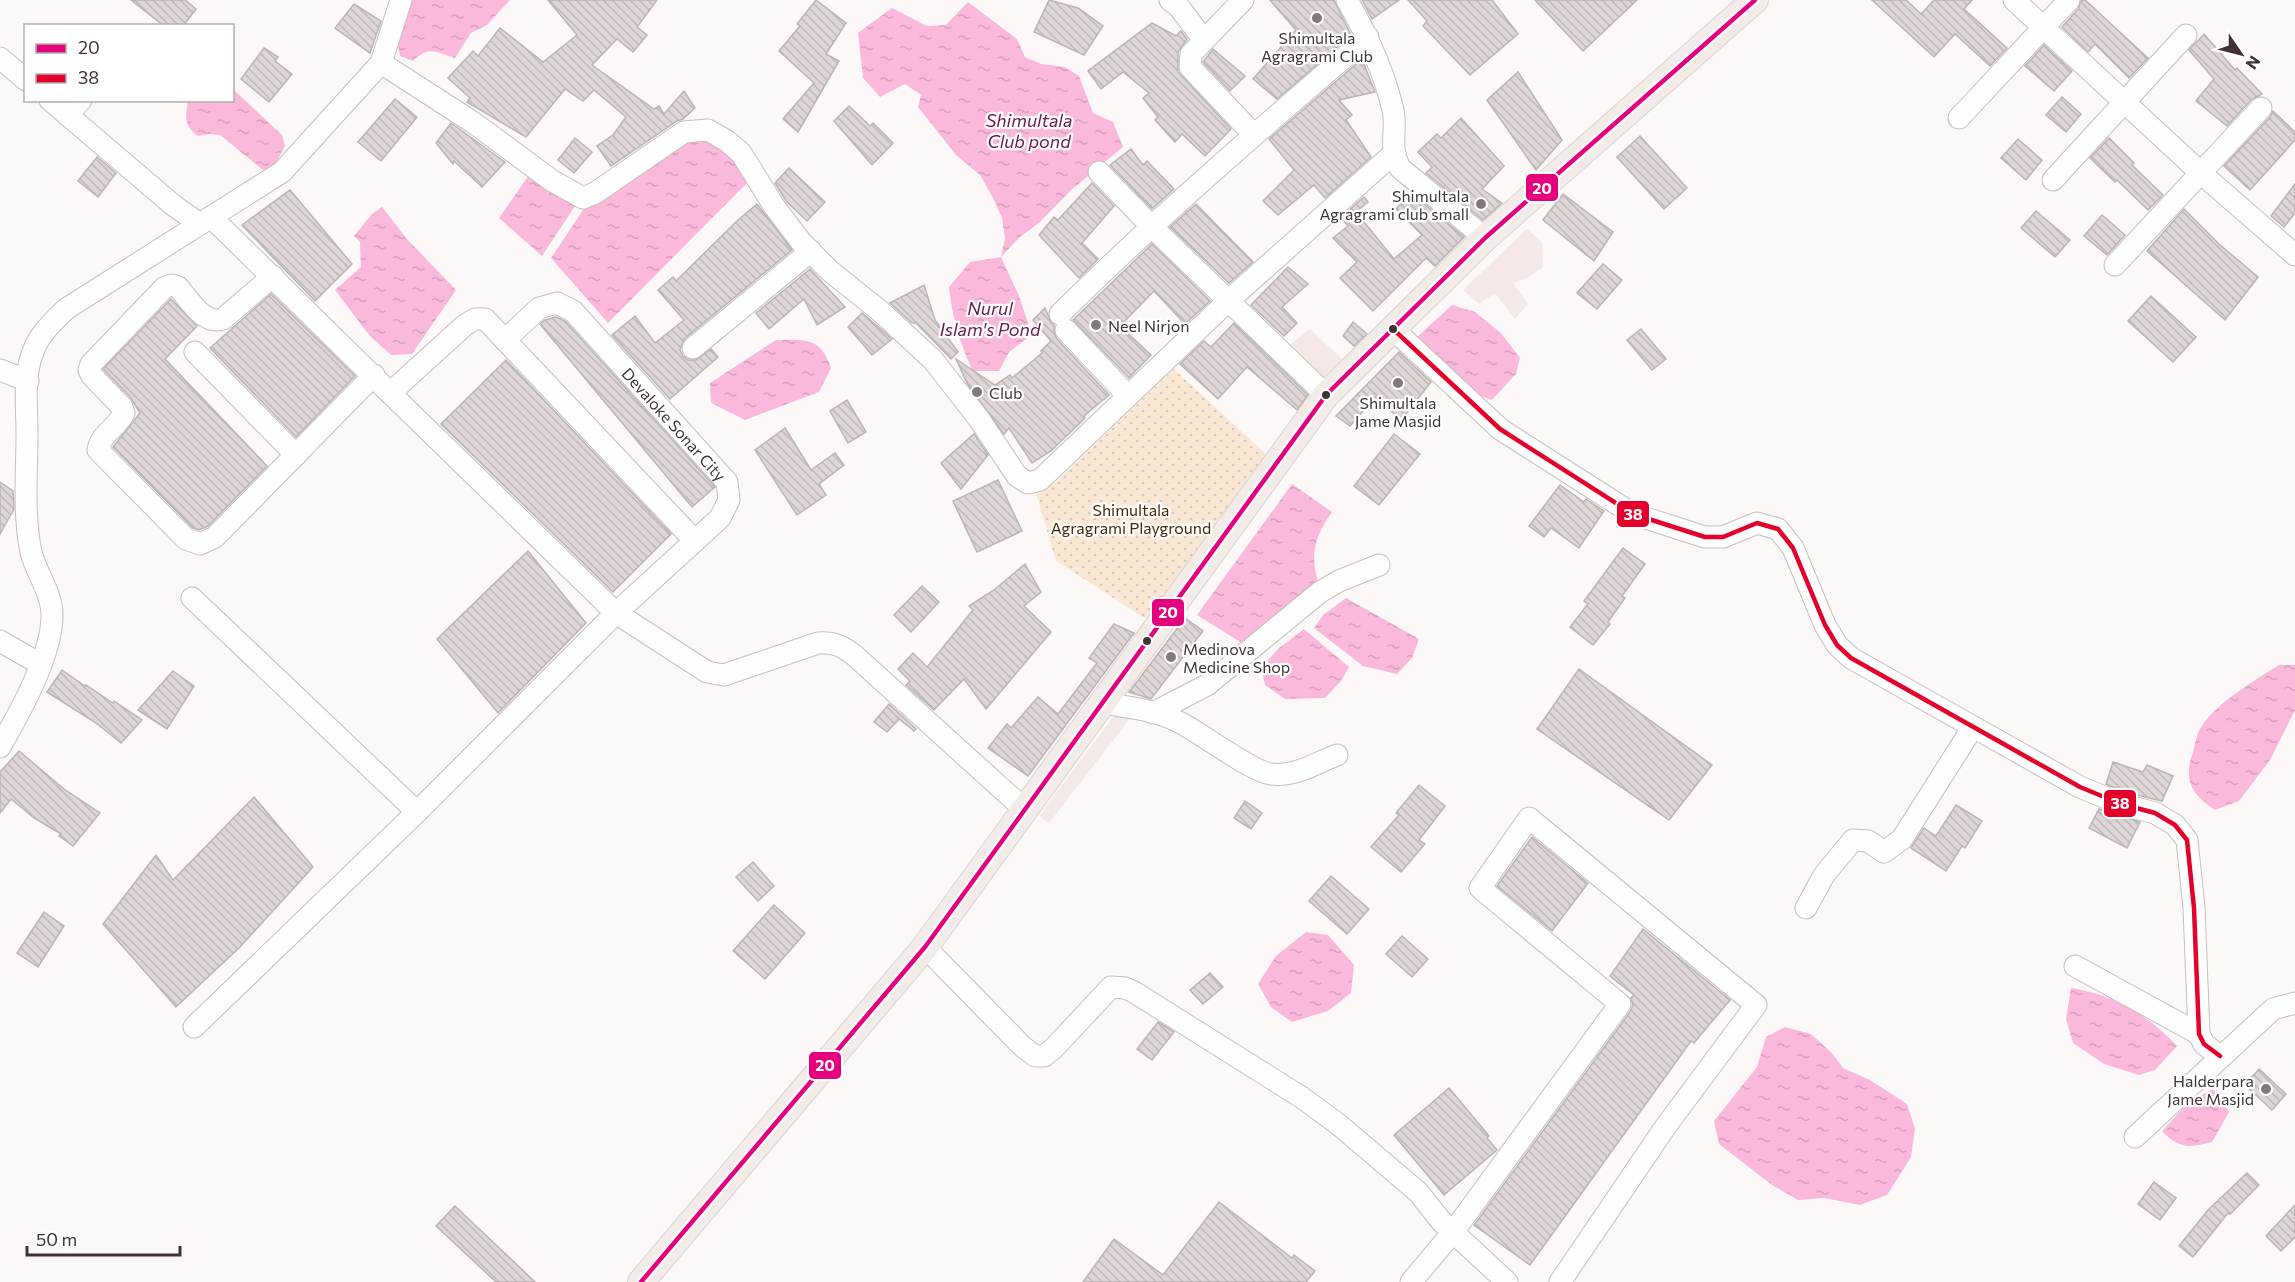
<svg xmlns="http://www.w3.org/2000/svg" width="2295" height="1282" viewBox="0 0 2295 1282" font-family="Commissioner,sans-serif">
<defs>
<pattern id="park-dots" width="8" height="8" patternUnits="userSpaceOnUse" patternTransform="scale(1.5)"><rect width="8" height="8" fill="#fae8d5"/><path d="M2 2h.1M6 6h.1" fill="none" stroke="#d7c7b7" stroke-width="1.8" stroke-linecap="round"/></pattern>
<pattern id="water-ripples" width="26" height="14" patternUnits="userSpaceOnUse" patternTransform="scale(1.5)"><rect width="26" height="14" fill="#fab8db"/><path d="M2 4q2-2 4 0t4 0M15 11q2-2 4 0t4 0" fill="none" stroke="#d79fbc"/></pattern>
<pattern id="building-back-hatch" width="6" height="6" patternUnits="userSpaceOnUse" patternTransform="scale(1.5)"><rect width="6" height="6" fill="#ded5d6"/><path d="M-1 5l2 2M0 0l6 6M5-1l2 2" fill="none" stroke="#c0b7b8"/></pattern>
</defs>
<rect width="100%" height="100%" fill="#fcf8f8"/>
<g fill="#f4e8e7">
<polygon points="1527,229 1542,242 1543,267 1527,278 1513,283 1528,304 1515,319 1495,293 1479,304 1463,290"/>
<polygon points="1310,329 1345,362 1326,382 1287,347"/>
<polygon points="1117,712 1129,720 1049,823 1039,816"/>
</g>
<polygon fill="url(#park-dots)" points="1174,369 1269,457 1152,623 1056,561 1036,493 1055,483"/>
<g fill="url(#water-ripples)">
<path d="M410,0H510L487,25L471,33L455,58C436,52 429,45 413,61L400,56L398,45Z"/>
<path d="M968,2L1017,39L1025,57L1041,64L1065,67L1079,76L1093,113L1113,122L1123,147L1070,191L1040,222L1019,238L1001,257L1019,296L1032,335L1009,352L999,371H973C959,341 953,320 949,287L970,262L1001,257L1005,238L1002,218L993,198L980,175L956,155L918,107L921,95L905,84L880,97L863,78L858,33L892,8L927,26L946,25Z"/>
<path d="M233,89L282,135L285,146L276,163L263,170L220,135L209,134L198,136C184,126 185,116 188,101L232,100Z"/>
<polygon points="695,130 718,141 748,182 608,323 551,258 587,204"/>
<polygon points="529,175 557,189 575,206 542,256 499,218"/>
<polygon points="382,207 407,239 456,290 412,354 391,355 369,335 335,290 361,267 360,242 354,236 372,214"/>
<polygon points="1452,305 1475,312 1501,333 1520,358 1516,374 1492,400 1478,395 1416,338"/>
<path d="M776,340C805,340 820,336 831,368L819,392L745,420L711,403L710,383Z"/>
<path d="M1292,484L1332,512C1315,536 1309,555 1319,584L1245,645L1197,615Z"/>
<polygon points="1346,598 1419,639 1412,658 1397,674 1363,666 1314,628 1323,615"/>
<polygon points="1304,629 1349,667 1341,681 1325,698 1285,699 1265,685 1261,668 1278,649"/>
<path d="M2279,665H2295V710L2270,760L2239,801L2215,810C2191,794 2183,780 2193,752C2195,745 2196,736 2200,729C2212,706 2256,679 2279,665Z"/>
<polygon points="1306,932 1328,935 1354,965 1351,993 1328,1011 1292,1022 1271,1007 1258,984 1276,956"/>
<path d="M2071,988C2115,995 2147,1014 2177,1046L2155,1070L2139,1075L2104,1064L2073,1043L2066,1019Z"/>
<polygon points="1785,1027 1811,1034 1832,1053 1843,1068 1870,1080 1907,1104 1915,1129 1911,1157 1887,1195 1860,1205 1824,1198 1798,1200 1772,1185 1719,1144 1714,1121 1757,1067 1766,1037"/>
<path d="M2213,1089L2229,1112L2212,1142C2189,1148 2179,1149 2162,1131L2189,1102Z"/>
</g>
<g fill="url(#building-back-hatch)" stroke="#bbb3b4" stroke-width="1.5">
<polygon points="131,0 185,0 196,9 183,26 164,26"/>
<polygon points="548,0 657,0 637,27 647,35 633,52 617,39 592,65 654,109 659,106 664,114 684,91 695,108 683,119 677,121 611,166 597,146 613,135 626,117 594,90 583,101 565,89 526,137 467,102 470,98 448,78 473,51 478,56 500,28 543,62 577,35"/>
<polygon points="816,0 846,23 826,54 839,61 798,132 783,119 814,83 779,51 800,26 797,24"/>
<polygon points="1049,0 1078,8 1103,26 1084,55 1034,32"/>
<polygon points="1270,0 1334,0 1351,35 1277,99 1253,79 1296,30"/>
<polygon points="1362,0 1399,0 1372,19"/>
<polygon points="1408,0 1492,0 1518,34 1470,75 1423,26 1427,21"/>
<polygon points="1535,0 1637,0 1583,51"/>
<polygon points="1872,0 1906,0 1921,14 1934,0 1972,0 1964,9 2007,48 1990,66 1955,34 1934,57"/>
<polygon points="2085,0 2148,58 2129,78 2095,44 2088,52 2062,27 2078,9 2081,1"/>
<polygon points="354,4 381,21 370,53 335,28"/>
<polygon points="1152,23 1176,36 1181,31 1187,39 1178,52 1178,72 1231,129 1205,156 1182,134 1175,142 1155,120 1158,117 1143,98 1149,93 1123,72 1101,89 1088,71"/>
<polygon points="2204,34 2235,70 2237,68 2262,94 2252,99 2227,126 2196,101 2214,79 2189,50"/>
<polygon points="2044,45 2072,71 2054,91 2025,66"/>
<polygon points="264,48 278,57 275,61 292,74 269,102 241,79"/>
<polygon points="1213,49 1245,76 1230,91 1203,62"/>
<polygon points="1362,59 1375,92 1339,100 1352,115 1346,120 1371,157 1325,198 1314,185 1278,215 1263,201 1294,170 1269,139"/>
<polygon points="1518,72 1562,140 1536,170 1487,100"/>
<polygon points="2062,97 2081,114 2066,132 2046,115"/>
<polygon points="395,99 417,117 381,161 358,142"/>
<polygon points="849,106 870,126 873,123 893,143 872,165 834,121"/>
<polygon points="2273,111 2295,132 2295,140 2250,190 2224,166 2270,117"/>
<polygon points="1461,118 1504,166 1482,189 1502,203 1483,220 1426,173 1432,167 1418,152 1437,134 1441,138"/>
<polygon points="451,123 505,162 482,187 454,161 453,164 436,143"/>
<polygon points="1640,136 1687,188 1664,209 1617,157"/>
<polygon points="575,138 592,152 574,173 558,160"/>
<polygon points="2109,138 2134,163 2132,165 2163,195 2148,210 2117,180 2115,182 2090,158"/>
<polygon points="2018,139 2042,160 2026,180 2001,158"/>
<polygon points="1131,149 1143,165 1147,161 1174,189 1152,209 1110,165"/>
<polygon points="97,157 116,173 98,197 78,181"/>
<polygon points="789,168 825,202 807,221 787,202 775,183"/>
<polygon points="1092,183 1114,206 1082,243 1098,259 1079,278 1039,235 1054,217 1058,220"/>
<polygon points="2295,184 2295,213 2284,227 2271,216"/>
<polygon points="290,190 352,264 315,301 242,225"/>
<polygon points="1411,193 1464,237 1435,266 1426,258 1373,311 1340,278 1357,262 1333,238 1348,226 1341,217 1364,197 1368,202 1356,212 1394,259 1422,235 1396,209"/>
<polygon points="1563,194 1613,232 1594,261 1543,220"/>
<polygon points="757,204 792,250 684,339 680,350 683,356 688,360 696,360 711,349 718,357 670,399 612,335 635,316 655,343 684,320 658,290 673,277 676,281 738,220"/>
<polygon points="1196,204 1253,262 1229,283 1170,227"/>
<polygon points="2184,209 2219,244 2258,277 2225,320 2147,251"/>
<polygon points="2036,211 2070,240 2055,257 2021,228"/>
<polygon points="2102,215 2125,235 2107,255 2084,236"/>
<polygon points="1152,244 1210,301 1185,324 1154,291 1120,326 1151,355 1129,378 1073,320"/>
<polygon points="1603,264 1622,280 1597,309 1577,293"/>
<polygon points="1288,267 1308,284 1282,307 1297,323 1284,336 1251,305"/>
<polygon points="810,269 845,307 817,325 804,299 769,329 756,313"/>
<polygon points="924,285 935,320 958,352 951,359 916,323 912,323 890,303"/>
<polygon points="271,294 355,376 296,437 210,348"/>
<polygon points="2151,296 2196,337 2173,362 2128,321"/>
<polygon points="171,299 197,326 165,359 267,466 208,526 199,530 193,528 113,447 140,413 131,398 103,369"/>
<polygon points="1045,308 1051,322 1054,325 1054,332 1057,339 1109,395 1084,416 1085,418 1051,451 1032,463 1009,428 1004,434 968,385 956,359 995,385 1010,375 1012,378 1042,353 1041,351 1051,341 1033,320"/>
<polygon points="862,313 892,339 872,355 848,327"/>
<polygon points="556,317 565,321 715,487 692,507 540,324 545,320"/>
<polygon points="1353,322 1367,334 1354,346 1343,336"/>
<polygon points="1234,323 1308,395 1297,410 1247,367 1218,399 1180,364 1204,341 1211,347"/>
<polygon points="1641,329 1666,359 1652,370 1627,340"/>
<polygon points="1399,352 1431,382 1401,420 1375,397 1350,426 1336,416"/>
<polygon points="506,360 671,534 613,592 441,424"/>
<polygon points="847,400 866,432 848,443 830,411"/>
<polygon points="785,428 811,470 835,453 844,465 819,484 826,495 797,515 755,450"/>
<polygon points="974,434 988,455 961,489 941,463"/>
<polygon points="1394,434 1420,454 1379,505 1354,486"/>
<polygon points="998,480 1022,531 977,552 953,501"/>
<polygon points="0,482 13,491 14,509 0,534"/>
<polygon points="1560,485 1584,502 1586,499 1604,511 1579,548 1551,528 1544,537 1529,526"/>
<polygon points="1623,548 1645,564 1622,596 1625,598 1608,622 1610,624 1593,645 1570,627 1588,604 1584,601"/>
<polygon points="528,551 586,623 498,713 437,639"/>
<polygon points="1025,564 1041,592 1024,606 1051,632 986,709 964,679 934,710 906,685 910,681 898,669 913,653 927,667 973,610 969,606 994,590"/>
<polygon points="922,586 939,602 911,632 894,615"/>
<polygon points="1185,618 1203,631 1151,699 1129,692"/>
<polygon points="1114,624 1134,633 1028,776 988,748 1007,724 1011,728 1038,697 1058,714 1097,663 1089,658"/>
<polygon points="1579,669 1712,765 1669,820 1537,729"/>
<polygon points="62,670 85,686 86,685 113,703 114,701 142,720 121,743 96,723 47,692"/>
<polygon points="173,671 194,686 167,729 138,710"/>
<polygon points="889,704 916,729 914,731 899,719 887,732 874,722"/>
<polygon points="19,751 64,789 100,813 73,846 59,836 61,834 34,818 11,799 0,813 0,772"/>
<polygon points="2113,762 2143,772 2147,765 2173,776 2162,801 2125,792 2106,784"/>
<polygon points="1419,785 1445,806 1419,840 1425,844 1401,872 1371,847 1399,815 1396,813"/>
<polygon points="254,797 313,867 239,948 176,1007 103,924 156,855 173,880"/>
<polygon points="1245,801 1262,813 1251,829 1234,818"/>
<polygon points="1956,805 1982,821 1965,848 1962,846 1946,871 1911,848 1924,828 1936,836"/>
<polygon points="2099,809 2140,822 2127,848 2089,828"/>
<polygon points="1532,837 1588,883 1552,931 1497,886"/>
<polygon points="753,862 774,886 758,901 736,877"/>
<polygon points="1331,876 1369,909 1347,934 1309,901"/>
<polygon points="774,905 805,933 765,979 733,951"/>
<polygon points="44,912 64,926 38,967 17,953"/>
<polygon points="1643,929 1730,1000 1694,1043 1691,1041 1530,1265 1474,1225 1630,1012 1633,1005 1631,998 1634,995 1610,976"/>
<polygon points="1402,936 1428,959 1412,977 1386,954"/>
<polygon points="1210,973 1223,987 1203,1004 1190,990"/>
<polygon points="1158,1022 1174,1032 1152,1060 1137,1049"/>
<polygon points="2259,1069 2286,1094 2272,1110 2245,1085"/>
<polygon points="1449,1088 1489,1136 1487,1138 1497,1150 1444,1195 1394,1135"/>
<polygon points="2247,1173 2259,1185 2230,1214 2228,1213 2193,1257 2179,1246 2208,1210"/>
<polygon points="2154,1182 2176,1198 2160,1220 2138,1204"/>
<polygon points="1219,1202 1292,1258 1294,1255 1315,1271 1306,1282 1083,1282 1114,1239 1163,1275"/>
<polygon points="2295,1205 2295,1237 2281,1251 2266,1236"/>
<polygon points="455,1206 535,1282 496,1282 436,1226"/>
</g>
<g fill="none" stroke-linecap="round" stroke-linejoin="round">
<g stroke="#c6bebe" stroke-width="23">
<g id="minor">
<polyline points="1170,0 1179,7 1204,40"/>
<polyline points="1243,0 1191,54 1190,67 1254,135"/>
<path d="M1347,0C1366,33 1383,69 1392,106C1399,130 1387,142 1400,168L1485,238"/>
<polyline points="2014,0 2203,175 2295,255"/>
<polyline points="0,58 26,80"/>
<polyline points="381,63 474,123 551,180 583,198 595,193 684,132 708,130 727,141 741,153 774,206 802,243 830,271 880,311 933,360 979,419 1017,476 1028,483 1040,480 1228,301 1393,154"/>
<polyline points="50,100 173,205 200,224"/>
<polyline points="67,115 81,100"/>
<polyline points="1959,118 2069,0"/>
<polyline points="1099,172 1152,227 1326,395"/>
<polyline points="2053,180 2186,35"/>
<path id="s1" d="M211,217L390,393L465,325L475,319H485L505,340L539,308L557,303L573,311L727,482L729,500L720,518L616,613L707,672L724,675L818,643C834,642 842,646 854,655L1013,799L1026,808"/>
<polyline points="2115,265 2261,108"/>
<path d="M273,276L223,319C203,325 190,300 178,287L172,285L165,287L91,364L89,370L92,376L122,407L124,413C117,428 101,433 98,450L186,539L200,544L215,537L374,375"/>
<path d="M1060,314C1158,217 1263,127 1368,37"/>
<polyline points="1393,329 1500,429 1633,514 1705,537 1723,537 1757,523 1778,529 1793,548 1825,625 1837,645 1851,658 2080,787 2121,804 2155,813 2175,825 2187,840 2194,908 2199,1034 2204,1044 2220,1056"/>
<polyline points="1066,330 1128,396"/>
<polyline points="505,340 695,541"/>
<polyline points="693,348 811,251"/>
<polyline points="195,352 296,455"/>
<polyline points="0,370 28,381"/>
<polyline points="192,598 417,812"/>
<polyline points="0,641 40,664"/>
<path d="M1103,703C1128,707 1156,710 1179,722C1201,733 1252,772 1271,774C1295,777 1316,763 1337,755"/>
<polyline points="1153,713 1207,685 1320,592 1339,581 1379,565"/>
<path d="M0,747C20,712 51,657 52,617C53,594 36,573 31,552C23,513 27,472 27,433C27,408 23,376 33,352C39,334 53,322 66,309L282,172L381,63L401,0"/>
<polyline points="1806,908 1824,875 1853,840 1868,841 1884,852 1902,839 1973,727"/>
<polyline points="925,947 1022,1046 1035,1056 1044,1056 1054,1048 1111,987 1125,988 1134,992 1301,1097 1338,1124 1418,1192 1441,1221 1507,1282"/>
<polyline points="2075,966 2199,1034"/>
<polyline points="194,1027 417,812 616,613 390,393"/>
<polyline points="2135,1137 2273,1009 2295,1003"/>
<polyline points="1411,1282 1453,1232 1620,1004 1480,888 1529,818 1756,1005 1666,1126 1560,1282"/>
</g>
</g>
<g stroke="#d8d4d3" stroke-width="28">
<polyline id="major" points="641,1282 925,947 1326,395 1485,238 1755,0"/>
</g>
<use href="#minor" stroke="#fffefe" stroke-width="21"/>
<use href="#major" stroke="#f3ebe8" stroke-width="26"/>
<g stroke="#fff" stroke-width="9">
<polyline id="bus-1" points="641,1282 925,947 1326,395 1485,238 1755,0"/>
</g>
<g stroke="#fff" stroke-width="9">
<polyline id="bus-2" points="1393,329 1500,429 1633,514 1705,537 1723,537 1757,523 1778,529 1793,548 1825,625 1837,645 1851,658 2080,787 2121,804 2155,813 2175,825 2187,840 2194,908 2199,1034 2204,1044 2220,1056"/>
</g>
<use href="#bus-1" stroke="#e5007d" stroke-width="4.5"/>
<use href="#bus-2" stroke="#e4002b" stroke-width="4.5"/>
</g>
<g fill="#827877" stroke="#fff" stroke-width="2">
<circle cx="1317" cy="18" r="6"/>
<circle cx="1481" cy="204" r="6"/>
<circle cx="1096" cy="325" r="6"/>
<circle cx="1398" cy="383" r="6"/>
<circle cx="977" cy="392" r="6"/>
<circle cx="1171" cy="657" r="6"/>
<circle cx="2266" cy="1089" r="6"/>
</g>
<g fill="#403331" stroke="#fff" stroke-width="2">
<circle cx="1393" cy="329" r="5"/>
<circle cx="1326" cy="395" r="5"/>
<circle cx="1147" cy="641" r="5"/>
</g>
<g text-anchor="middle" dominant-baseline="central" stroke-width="4.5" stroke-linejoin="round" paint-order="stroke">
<g font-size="16" fill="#403331" stroke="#fff" text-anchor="start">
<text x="1317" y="37" text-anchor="middle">Shimultala<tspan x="1317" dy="18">Agragrami Club</tspan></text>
<text x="1469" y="195" text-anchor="end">Shimultala<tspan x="1469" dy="18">Agragrami club small</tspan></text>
<text x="1108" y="325">Neel Nirjon</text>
<text x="989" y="392">Club</text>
<text x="1398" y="402" text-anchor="middle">Shimultala<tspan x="1398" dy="18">Jame Masjid</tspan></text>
<text x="1183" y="648">Medinova<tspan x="1183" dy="18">Medicine Shop</tspan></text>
<text x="2254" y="1080" text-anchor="end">Halderpara<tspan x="2254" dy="18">Jame Masjid</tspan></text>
</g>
<g font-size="16" fill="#403331" stroke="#fff">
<text stroke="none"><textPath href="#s1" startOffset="638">Devaloke Sonar City</textPath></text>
</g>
<g font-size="16" fill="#432804" stroke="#fff">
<text x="1131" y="509">Shimultala<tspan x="1131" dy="18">Agragrami Playground</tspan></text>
</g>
<g font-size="18" font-style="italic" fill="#68184a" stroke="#fff">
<text x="1029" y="120">Shimultala<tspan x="1029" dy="21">Club pond</tspan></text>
<text x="990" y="308">Nurul<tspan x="990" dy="21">Islam's Pond</tspan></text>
</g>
</g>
<g stroke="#fff" stroke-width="2">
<rect x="1525" y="173" width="34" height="29" rx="6" fill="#e5007d"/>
<rect x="1616" y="500" width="34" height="28" rx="6" fill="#e4002b"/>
<rect x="1151" y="598" width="34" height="29" rx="6" fill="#e5007d"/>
<rect x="2103" y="789" width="34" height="29" rx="6" fill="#e4002b"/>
<rect x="808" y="1051" width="34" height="29" rx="6" fill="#e5007d"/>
</g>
<g font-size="16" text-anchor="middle" font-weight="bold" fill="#fff">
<text x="1542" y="194">20</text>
<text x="1633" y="520">38</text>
<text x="1168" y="618">20</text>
<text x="2120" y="809">38</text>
<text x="825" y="1071">20</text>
</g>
<rect x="24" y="24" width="210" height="78" fill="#ffffff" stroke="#b3adad" stroke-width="1.5"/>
<rect x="36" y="44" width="30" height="9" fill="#e5007d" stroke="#b3adad" stroke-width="1.5"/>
<text x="78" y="54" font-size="18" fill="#403331">20</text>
<rect x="36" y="74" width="30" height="9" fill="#e4002b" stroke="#b3adad" stroke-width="1.5"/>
<text x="78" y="84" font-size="18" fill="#403331">38</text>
<g transform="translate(2241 54) rotate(125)" stroke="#ffffff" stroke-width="4.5" paint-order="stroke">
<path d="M0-4.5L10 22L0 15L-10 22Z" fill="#403331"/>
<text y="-9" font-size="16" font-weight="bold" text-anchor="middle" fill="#403331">N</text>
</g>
<path d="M27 1246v9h153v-9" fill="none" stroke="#403331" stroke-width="3"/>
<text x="36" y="1246" font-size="18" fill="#403331" stroke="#ffffff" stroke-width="4.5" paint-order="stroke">50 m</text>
</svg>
